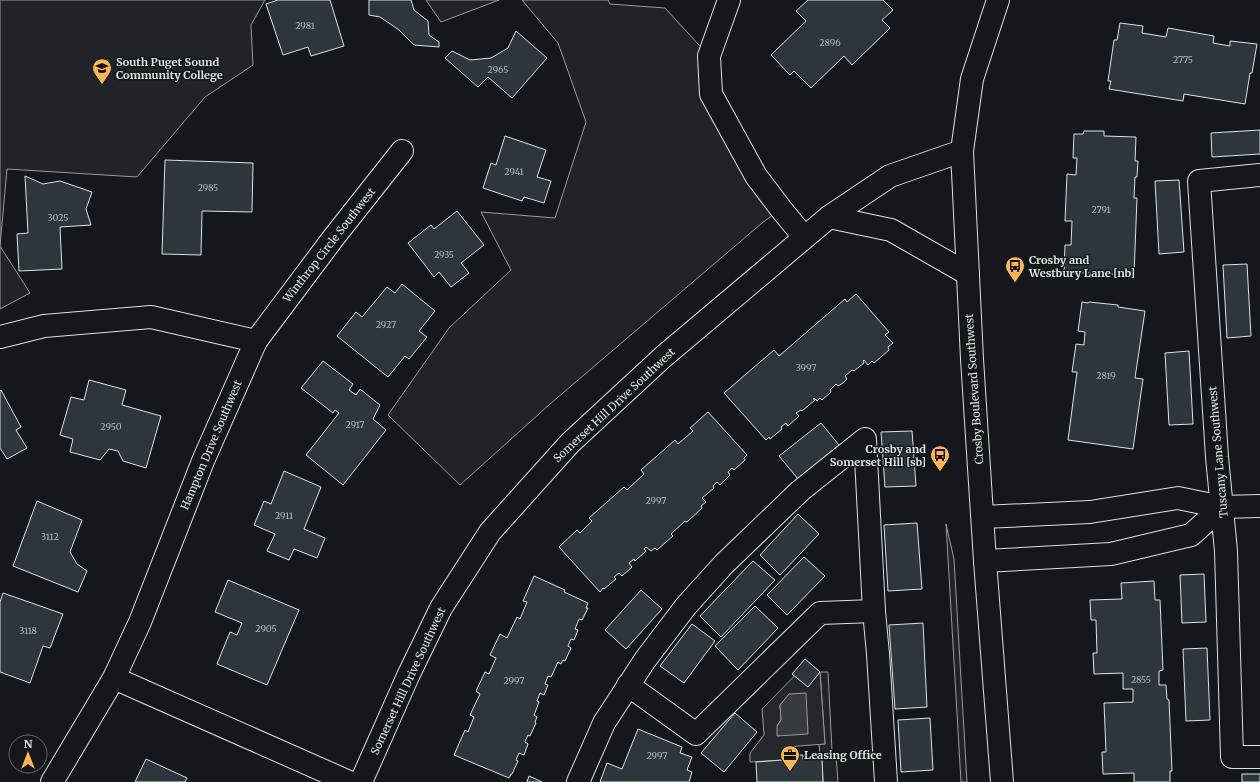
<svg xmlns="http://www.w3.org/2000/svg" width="1260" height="782" viewBox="0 0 1260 782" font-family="Merriweather,serif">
<rect width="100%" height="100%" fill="#14181c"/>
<g fill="#202428" stroke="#939e99">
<polygon points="0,0 265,0 251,25 253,65 205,97 137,177 7,169 0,246 30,293 0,309"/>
<polygon points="426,0 499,0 441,22"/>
<polygon points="522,0 608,0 610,4 665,8 709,56 711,94 781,209 762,223 550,404 460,485 388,415 449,328 511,270 481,212 555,218 586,122 558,43"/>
<polygon points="946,524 954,559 967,782 961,782"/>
<polygon points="820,672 828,672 832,751 836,755 838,782 823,782 822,759 820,758 819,744 825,744"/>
</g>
<path fill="#24282b" stroke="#939e99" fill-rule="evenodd" d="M808,662L820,672L825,744L785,747V756L783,757V760L750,762V753L764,735L762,709ZM806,694L777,726L781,720L780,705L789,695Z"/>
<polygon fill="#363b3e" stroke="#939e99" points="806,693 808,734 777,736 777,726 781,720 780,705 789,694"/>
<g fill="#2c363c" stroke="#d8e6dc">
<polygon points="278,0 330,0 344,46 311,56 308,47 283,55 266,4"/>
<polygon points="369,0 411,0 414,10 428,21 429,35 439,42 439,47 414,45 399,30 380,17 369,15"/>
<polygon points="808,0 883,0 893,10 882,20 890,28 852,65 844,56 811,88 794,71 790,75 771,55 806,21 796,11"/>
<polygon points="1120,23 1143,26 1142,33 1166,37 1168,28 1214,36 1213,43 1230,46 1230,41 1257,44 1252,73 1250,73 1245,104 1184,94 1183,101 1109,89 1111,81 1108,81 1114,40 1117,40"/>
<polygon points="516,31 547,58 512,98 488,77 478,87 445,58 452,51 470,60 491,58 508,48"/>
<polygon points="1260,130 1260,154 1212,157 1211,133"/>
<polygon points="1084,131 1104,131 1104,136 1136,137 1135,161 1138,161 1137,177 1135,177 1134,198 1137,198 1134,275 1064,272 1065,245 1071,245 1072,221 1065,221 1067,174 1076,175 1077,158 1073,158 1074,134 1083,134"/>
<polygon points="505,136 546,150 537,177 551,181 544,203 524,197 522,201 483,188 491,163 496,165"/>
<polygon points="165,160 253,163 252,212 202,211 201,255 162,254"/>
<polygon points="25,176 43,184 60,181 92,192 86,209 91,225 60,227 62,269 19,271 17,234 28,233"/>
<polygon points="1179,180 1184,252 1159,254 1155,181"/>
<polygon points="457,211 484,245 461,263 469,273 451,287 439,272 434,277 408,243 431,225 434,229"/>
<polygon points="1247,264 1251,336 1227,338 1223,265"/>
<polygon points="402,284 435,311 419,331 427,337 409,359 405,356 388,377 337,336 356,312 362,317 387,287 395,293"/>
<polygon points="856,294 889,332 885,335 893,343 888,347 889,350 874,363 872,361 868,365 864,360 863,361 864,363 854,371 852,370 845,376 847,379 843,383 838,386 836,384 830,390 831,392 822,400 820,398 817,401 814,398 813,399 815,400 802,411 801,410 796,413 799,416 788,426 786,423 781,427 782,429 770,439 769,437 766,440 724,393 774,350 779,356 845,299 847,302"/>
<polygon points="1082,302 1088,303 1089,302 1118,305 1118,307 1145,311 1135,378 1143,379 1133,449 1068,440 1077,372 1072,372 1076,344 1084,345 1085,332 1078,331"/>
<polygon points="1189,351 1193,424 1169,425 1165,353"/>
<polygon points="323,361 353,384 349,390 356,395 360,389 380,405 373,419 386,430 343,485 306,455 339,413 335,410 333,413 301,388"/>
<polygon points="89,380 126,390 122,405 161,416 146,468 123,461 118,451 109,449 100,460 70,452 73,439 60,435 71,397 84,400"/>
<polygon points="1,390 21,427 16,430 27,448 7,459 0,448 0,391"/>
<polygon points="708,412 747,455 744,458 745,460 734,470 732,468 728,472 730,475 720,485 717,482 713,486 714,488 702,498 706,502 701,506 702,508 687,522 685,521 671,534 673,536 657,550 655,548 651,551 646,547 644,549 646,551 635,561 634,559 629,563 632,567 622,576 619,573 614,577 616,579 604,589 603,588 600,592 559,547 577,530 580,533 592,521 589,518 624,487 627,490 644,474 641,470 675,440 678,444 693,431 690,428"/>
<polygon points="821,423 839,445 798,479 779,456"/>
<polygon points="912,431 916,486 885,487 881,432"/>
<polygon points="284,471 321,487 304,529 325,538 317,558 294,549 289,560 267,551 275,534 254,525 264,501 271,504"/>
<polygon points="37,501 82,520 70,552 77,564 87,571 78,592 13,566"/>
<polygon points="798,514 819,534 780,575 760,555"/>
<polygon points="917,523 922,589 888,591 884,525"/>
<polygon points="804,557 825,576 787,615 767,595"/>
<polygon points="753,561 775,580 721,637 700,616"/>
<polygon points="1204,574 1206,622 1182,623 1180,575"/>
<polygon points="534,576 565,590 564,592 588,603 586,608 588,608 582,620 579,619 575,629 578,630 574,640 571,639 568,646 571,648 565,661 563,660 561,664 558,662 551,677 548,676 545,684 548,685 544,695 540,693 537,701 539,702 534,715 537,717 535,722 536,723 530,736 528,735 525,742 528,744 524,755 519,753 516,760 518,761 512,774 511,774 509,778 454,755 465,730 468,732 474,717 470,715 480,694 476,691 485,672 489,674 496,658 490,655 500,634 507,638 517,617 520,619 527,602 523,601"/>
<polygon points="228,580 299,610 267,685 217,664 230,632 237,635 242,623 215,612"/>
<polygon points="1154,581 1155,600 1160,600 1163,670 1159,671 1159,685 1166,685 1167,699 1169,700 1172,771 1170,771 1170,782 1134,782 1134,773 1103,774 1102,752 1106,752 1104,703 1133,702 1133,689 1123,689 1123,673 1094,674 1093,653 1097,653 1096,620 1091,620 1090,600 1122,599 1121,583"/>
<polygon points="641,590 662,609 626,649 605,630"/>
<polygon points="3,593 63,614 50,648 43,646 30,683 0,672 0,602"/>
<polygon points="755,606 778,628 738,670 715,646"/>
<polygon points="923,623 927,707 895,709 889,625"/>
<polygon points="692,624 715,641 684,683 660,666"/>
<polygon points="1207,648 1210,720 1186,721 1183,649"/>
<polygon points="805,659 820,672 808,687 792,674"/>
<polygon points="735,713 757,732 724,772 701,753"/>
<polygon points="930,718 933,770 901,772 898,720"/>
<polygon points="638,729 682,747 680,753 692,757 687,770 692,772 689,782 600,782 607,763 622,769"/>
<polygon points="803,755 803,759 822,758 823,782 757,782 756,762 783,760 783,756"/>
<polygon points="146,759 187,778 185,782 135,782"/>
<rect x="1242" y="774" width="18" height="8"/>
<polygon points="529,776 542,782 527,782"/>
</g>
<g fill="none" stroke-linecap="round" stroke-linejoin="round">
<g stroke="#d8e6dc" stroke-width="24">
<g id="minor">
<polyline points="729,0 709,56 711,94 756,176 781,209 804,237"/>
<polyline points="998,0 972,79 962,151 972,359 985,561 1002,782"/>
<polyline points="1260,175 1199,181 1217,457 1226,551 1232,757 1260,757"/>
<polyline points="829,217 891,230 968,274"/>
<polyline points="0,337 44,326 151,317 256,341"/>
<polyline points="983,517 1090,512 1178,498 1222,507 1260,506"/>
<polyline points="985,561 1111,554 1191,535 1222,507"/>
<polyline points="114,678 349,782"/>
<polyline points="628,685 696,734 820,613 874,611"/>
<polyline points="52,782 114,678 140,622 203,461 256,341 334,237 402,151"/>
<polyline points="361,782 408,676 441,608 490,532 570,443 663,357 829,217 890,176 962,151"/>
<polyline points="578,782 604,723 645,660 686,606 724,564 800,491 865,439 874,611 878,654 886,782"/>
</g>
</g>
<use href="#minor" stroke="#14181c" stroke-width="22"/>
</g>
<defs>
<g id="university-pin" transform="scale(1)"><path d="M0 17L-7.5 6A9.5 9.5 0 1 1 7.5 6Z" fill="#ffb74d" stroke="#14181c"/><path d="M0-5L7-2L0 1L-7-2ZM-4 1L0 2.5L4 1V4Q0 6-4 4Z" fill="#111"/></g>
<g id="bus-pin" transform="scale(1)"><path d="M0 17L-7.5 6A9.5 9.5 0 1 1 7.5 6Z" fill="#ffb74d" stroke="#14181c"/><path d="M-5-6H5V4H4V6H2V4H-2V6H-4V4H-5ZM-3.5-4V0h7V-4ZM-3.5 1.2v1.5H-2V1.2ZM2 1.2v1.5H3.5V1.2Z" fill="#111"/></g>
<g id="office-pin" transform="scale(1)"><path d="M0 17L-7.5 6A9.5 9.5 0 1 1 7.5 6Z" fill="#ffb74d" stroke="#14181c"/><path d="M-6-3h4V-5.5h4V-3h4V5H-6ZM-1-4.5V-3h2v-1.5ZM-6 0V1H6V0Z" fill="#111"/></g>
</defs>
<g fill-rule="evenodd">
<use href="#university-pin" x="102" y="68"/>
<use href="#bus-pin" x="1015" y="266"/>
<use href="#bus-pin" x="940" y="455"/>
<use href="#office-pin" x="790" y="755"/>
</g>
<g text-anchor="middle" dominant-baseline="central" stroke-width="3" stroke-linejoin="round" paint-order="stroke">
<g font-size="9" fill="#adbab4">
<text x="305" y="25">2981</text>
<text x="830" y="42">2896</text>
<text x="1183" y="59">2775</text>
<text x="498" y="69">2965</text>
<text x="514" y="171">2941</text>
<text x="208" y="187">2985</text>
<text x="1101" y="209">2791</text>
<text x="58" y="217">3025</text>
<text x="444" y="254">2935</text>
<text x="386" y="324">2927</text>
<text x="806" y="367">3997</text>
<text x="1106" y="375">2819</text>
<text x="355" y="424">2917</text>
<text x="111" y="426">2950</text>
<text x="656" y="500">2997</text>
<text x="284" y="515">2911</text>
<text x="50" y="536">3112</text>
<text x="266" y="628">2905</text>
<text x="28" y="630">3118</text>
<text x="1141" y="679">2855</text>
<text x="514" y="680">2997</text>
<text x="657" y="755">2997</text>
</g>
<g font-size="11" font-weight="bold" fill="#d8e6dc" stroke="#14181c" text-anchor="start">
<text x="116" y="62">South Puget Sound<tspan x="116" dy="13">Community College</tspan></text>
<text x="1029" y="260">Crosby and<tspan x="1029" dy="13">Westbury Lane [nb]</tspan></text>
<text x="926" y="449" text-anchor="end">Crosby and<tspan x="926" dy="13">Somerset Hill [sb]</tspan></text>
<text x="804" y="755">Leasing Office</text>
</g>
<g font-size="11" fill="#d8e6dc" stroke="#14181c">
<text transform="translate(329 245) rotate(-52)">Winthrop Circle Southwest</text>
<text transform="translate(974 389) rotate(-94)">Crosby Boulevard Southwest</text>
<text transform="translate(614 405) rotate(-43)">Somerset Hill Drive Southwest</text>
<text transform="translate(211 445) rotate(-67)">Hampton Drive Southwest</text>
<text transform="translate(1218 452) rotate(-95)">Tuscany Lane Southwest</text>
<text transform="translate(408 681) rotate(-65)">Somerset Hill Drive Southwest</text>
</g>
</g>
<g transform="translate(28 754)"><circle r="19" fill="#14181c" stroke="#626a69"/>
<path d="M0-3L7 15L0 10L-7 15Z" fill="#ffb74d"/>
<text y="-6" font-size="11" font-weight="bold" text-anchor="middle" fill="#d8e6dc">N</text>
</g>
</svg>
